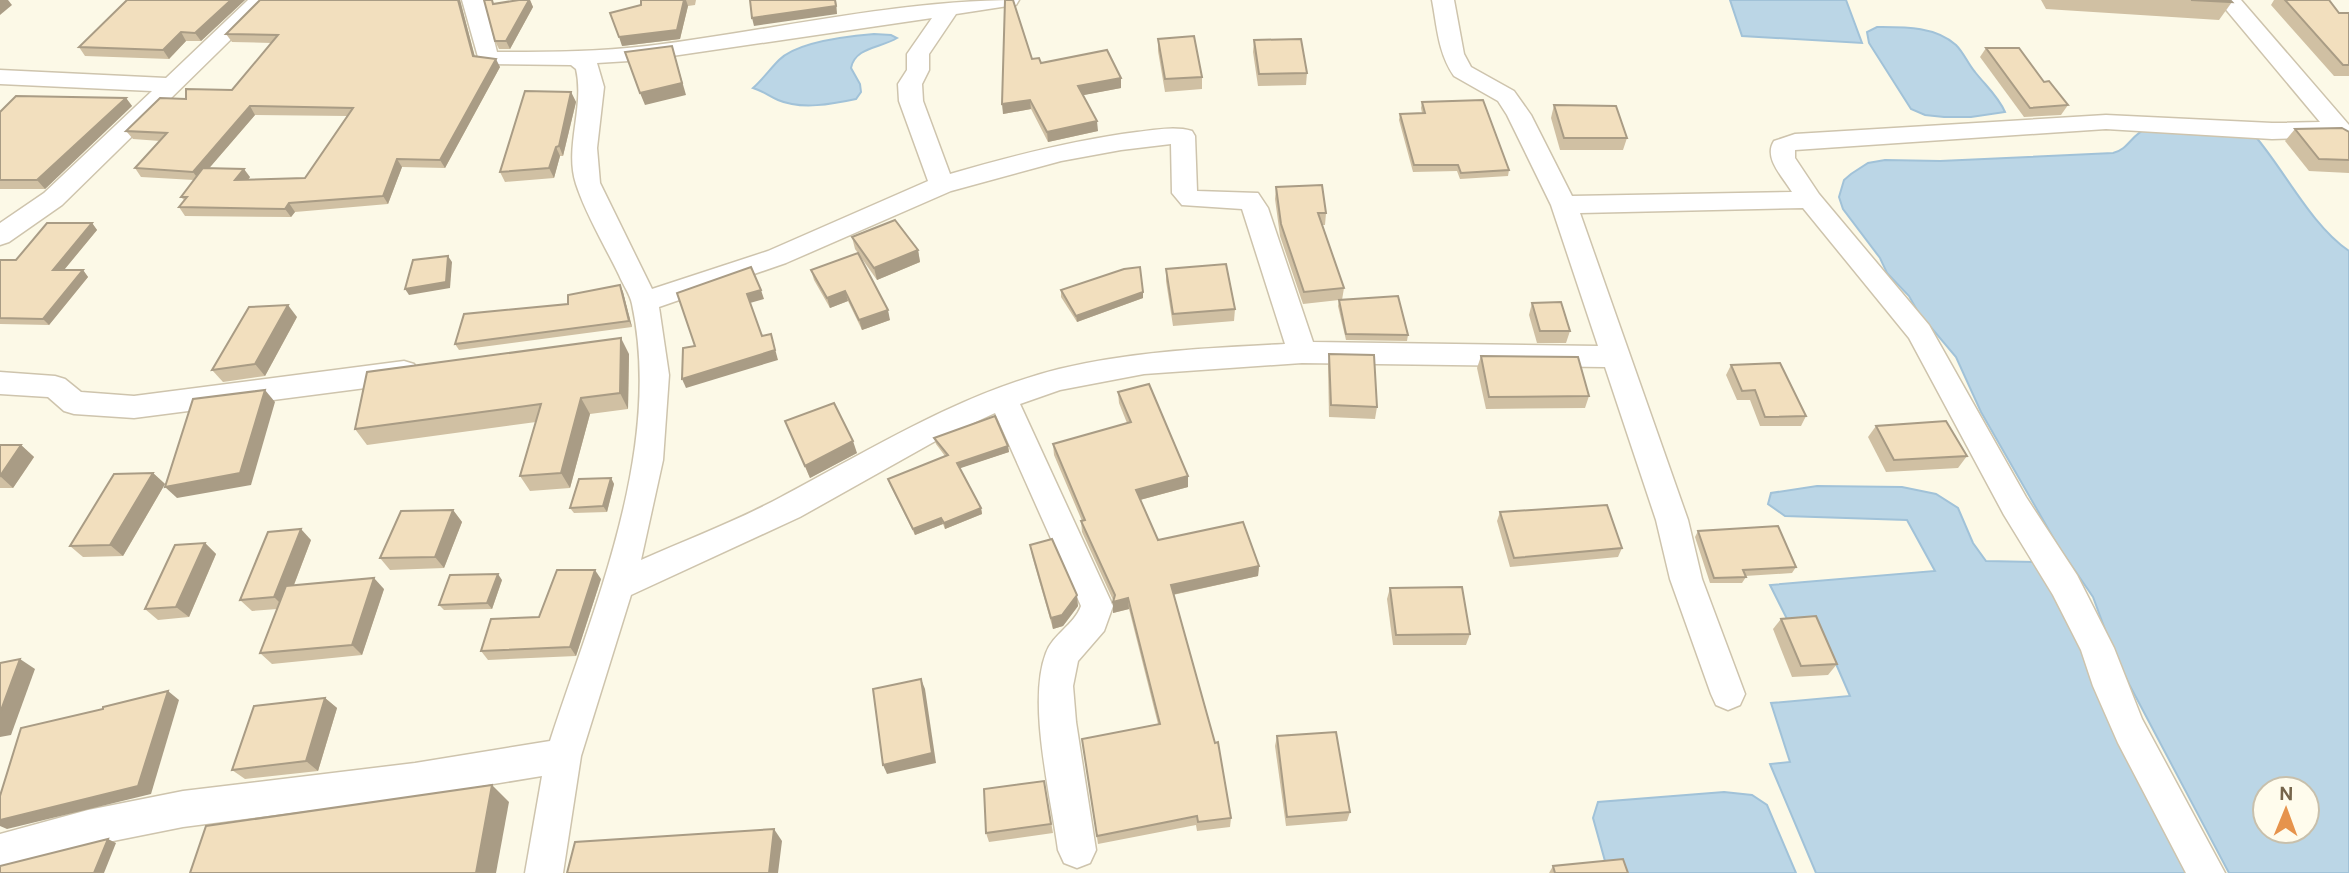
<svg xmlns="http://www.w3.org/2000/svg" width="2349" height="873" viewBox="0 0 2349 873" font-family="'DM Sans',sans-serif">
<rect width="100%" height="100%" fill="#fcf9e7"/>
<g fill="#bbd6e6" stroke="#a1c2d8" stroke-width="2" fill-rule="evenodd">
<polygon points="1730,0 1846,0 1862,43 1742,36"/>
<path d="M1877,27C1904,27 1935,26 1956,45C1964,53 1968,64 1975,72C1986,86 1998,96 2005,112L1971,117H1944L1925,115L1911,109L1869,43L1867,32Z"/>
<path d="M874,34L891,35L897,38C881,48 855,47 851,68L860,84L861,92L856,99C833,104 801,110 778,100C769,96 763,91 753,88C763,79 770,69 779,60C797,42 850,36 874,34Z"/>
<path d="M2146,129L2255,136C2285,171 2311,225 2349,251V873H2229L2129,684L2113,651L2093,597L2058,546L1981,412L1956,357L1918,312L1909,296L1887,273L1880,258L1843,209L1839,197L1844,180L1851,174L1868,163L1885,160L1940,161L2113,153C2128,150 2132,134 2146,129ZM2265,789H2307V831H2265Z"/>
<polygon points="1817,486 1902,487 1936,494 1958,508 1973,543 1986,561 2038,562 2071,617 2188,873 1816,873 1770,764 1790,762 1771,703 1850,696 1816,618 1787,619 1770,585 1935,571 1907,520 1785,516 1768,504 1771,493"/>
<polygon points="1724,792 1752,795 1767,805 1796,873 1626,873 1605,861 1593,818 1598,802"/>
</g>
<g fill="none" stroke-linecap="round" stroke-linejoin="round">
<g stroke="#cec4ad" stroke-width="3">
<g id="minor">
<polygon points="248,0 271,0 62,205 9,242 0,245 0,223 44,193 152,91 0,84 0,70 166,78"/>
<path d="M462,0H484L497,52C547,52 598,52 647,46C771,31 895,0 1019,0L1016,5L1008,6L956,14L929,54V70L922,84L923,101L950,174C1012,156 1074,140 1137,132C1155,130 1175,126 1192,131L1195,136L1197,191L1258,193L1268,208L1313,342L1598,346L1551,205L1507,115L1498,101L1454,76C1438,53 1437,26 1432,0H1454L1464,54L1471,67L1514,91L1531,115L1572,196L1792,192C1783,177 1763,158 1774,141L1795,134L2106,115L2272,123L2320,122L2218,0H2241L2349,125V145L2338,143L2333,137L2272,139L2106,129L1795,150V158L1819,194L1929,325L2026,497L2077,575L2114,648L2142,719L2225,873H2186L2118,743L2093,686L2081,650L2053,595L2004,515L1909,338L1803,208L1580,213L1688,520L1702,579L1745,694L1740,705L1728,710L1716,705L1711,694L1670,579L1656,520L1605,367L1302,363L1144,374L1060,390L1020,404L1113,606L1104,631L1078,661L1073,686L1076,722L1096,850L1090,863L1077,868L1064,863L1058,850C1051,797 1027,702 1046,653C1053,634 1074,625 1081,606L995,413L939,439L800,517L631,595L581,756L563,873H525L542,776L415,797L183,827L88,846L0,870V834L88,810L183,791L415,763L550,741C594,606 663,449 632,304C630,294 623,285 619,275C605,246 586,215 576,184C564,147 585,107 576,69L571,65L480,64ZM932,18L907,54V70L898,84L899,101L928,181L768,251L652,289L600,183L597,148L604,87L597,63L645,60ZM1171,144L1172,193L1182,205L1242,209L1285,344C1209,348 1133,351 1059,369C959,394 872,449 781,497C737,521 688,539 641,560L663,460L669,375L659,307L786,263L951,191L1061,161L1121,150Z"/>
<polygon points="404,361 414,364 418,372 414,380 404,383 134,418 74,414 64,411 48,397 0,394 0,372 55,376 65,379 81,392 134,396"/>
</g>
</g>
<use href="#minor" fill="#fff" fill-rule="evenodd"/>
</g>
<g fill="#d0c0a3" fill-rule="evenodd">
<polygon points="127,0 245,0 201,41 186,41 169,59 85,56 79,47"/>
<path d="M460,0L475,57L500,67L445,168L402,167L388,204L295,212L291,217L185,216L179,207L184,200L181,197L194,180L141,177L135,168L160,141L133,139L126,131L186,99L232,90L272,43L232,42L226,34ZM255,115L347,116L305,178L248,180L250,177L209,168Z"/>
<polygon points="519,0 530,0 533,7 510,49 499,49 495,41 495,4"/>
<polygon points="641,0 696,0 695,5 688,6 680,39 622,46 641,5"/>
<polygon points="2041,0 2230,0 2232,2 2219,20 2046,9"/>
<polygon points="2274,0 2329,0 2339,13 2349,13 2349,76 2334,76 2271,5"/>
<polygon points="1158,39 1202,77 1202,89 1165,92 1158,51"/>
<polygon points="1254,40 1307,73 1306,85 1258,86 1253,52"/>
<polygon points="1986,48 2044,82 2068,105 2061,115 2024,117 1980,57"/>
<polygon points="1032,59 1041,63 1121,78 1121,88 1083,95 1098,131 1048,142 1031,109 1003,114"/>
<polygon points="571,92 576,102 563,156 560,156 554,178 505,182 500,172"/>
<polygon points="126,98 132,106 45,189 0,189 0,112"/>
<polygon points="1422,102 1509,170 1508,176 1460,179 1457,171 1413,172 1399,120 1400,114 1422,113 1421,108"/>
<polygon points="1554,105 1627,138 1623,150 1560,150 1551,118"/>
<polygon points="2295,129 2349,132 2349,173 2309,171 2285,141"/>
<polygon points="1276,187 1326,213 1325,225 1322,225 1344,288 1342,300 1408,335 1407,341 1346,340 1338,306 1339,300 1303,304 1280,236 1275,199"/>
<polygon points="92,223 97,230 64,270 83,270 88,277 49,325 0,324 0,260 16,260"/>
<polygon points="852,237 918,250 920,262 877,280 855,249"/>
<polygon points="1166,269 1235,309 1234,321 1173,326 1166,281"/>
<polygon points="811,270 890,320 862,330 848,301 830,308 814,280"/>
<polygon points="620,285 623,292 632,327 459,350 455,344"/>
<polygon points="1061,290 1143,292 1143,298 1077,322 1061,297"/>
<polygon points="1532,303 1570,331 1566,343 1537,343 1529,315"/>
<polygon points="297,317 265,376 223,382 212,370"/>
<polygon points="629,354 628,409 590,414 570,488 530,491 520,476 536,422 367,445 355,429"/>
<polygon points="1329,354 1377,407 1375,419 1329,417 1328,366"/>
<polygon points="1481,356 1589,396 1585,408 1486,409 1477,368"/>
<polygon points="1731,365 1806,416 1801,426 1760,426 1750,400 1737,400 1726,375"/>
<polygon points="1118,392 1188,487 1140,500 1158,540 1259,566 1258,576 1173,595 1231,818 1230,827 1197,831 1196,825 1098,844 1082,739 1158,724 1129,609 1113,613 1113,600 1082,532 1081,521 1082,521 1054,455 1053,444 1127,423 1119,403"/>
<polygon points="785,421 857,453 810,478"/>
<polygon points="1876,426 1967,456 1958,468 1886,472 1868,437"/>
<polygon points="934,438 1008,446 1009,452 959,468 981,508 982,514 945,529 943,524 915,535 890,485 888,479 945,456 936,444"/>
<polygon points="0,445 21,445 34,457 13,488 0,488"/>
<polygon points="153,473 165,484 123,556 83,557 70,546"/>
<polygon points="611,478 614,484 607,512 574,513 570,508"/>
<polygon points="453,510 462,522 444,568 390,570 380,558"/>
<polygon points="1500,512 1622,548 1618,557 1510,567 1497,521"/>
<polygon points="1698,531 1796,567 1792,573 1745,576 1746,577 1742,583 1710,583 1695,537"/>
<polygon points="311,540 294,585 384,589 362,655 272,664 260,653 277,609 252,611 240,600"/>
<polygon points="205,543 216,554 189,617 158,620 145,609"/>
<polygon points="1030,545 1078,606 1063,626 1053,629 1032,556"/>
<polygon points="601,579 576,656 488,660 481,651"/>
<polygon points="502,580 492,609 444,610 439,605"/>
<polygon points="1390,588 1470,634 1466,645 1393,645 1387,599"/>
<polygon points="1781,619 1837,664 1828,675 1792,677 1773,629"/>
<polygon points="325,698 337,708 318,771 245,779 232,770"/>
<polygon points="1277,736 1350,812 1347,821 1286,826 1275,746"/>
<polygon points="1044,781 1053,833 989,842 986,833"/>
<polygon points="1553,866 1628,873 1549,873"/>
</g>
<g fill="#a99c85">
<polygon points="0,0 8,0 12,5 0,15"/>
<polygon points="231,0 245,0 201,41 195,33"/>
<polygon points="458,0 460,0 477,65 473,56"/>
<polygon points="529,0 530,0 533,7 510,49 506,41"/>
<polygon points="684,0 686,0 688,6 680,39 622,46 619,37"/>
<polygon points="835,0 836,0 837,14 754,26 752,18"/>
<polygon points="181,32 186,41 169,59 163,50"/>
<polygon points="672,46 686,95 645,105 640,93"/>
<polygon points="496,59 500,67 445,168 440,160"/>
<polygon points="1121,78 1121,88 1079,96 1078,86"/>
<polygon points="571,92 576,102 563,156 559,146"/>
<polygon points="126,98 132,106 45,189 37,180"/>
<polygon points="1030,100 1031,109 1003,114 1002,104"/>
<polygon points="250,106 255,115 199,180 193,172"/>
<polygon points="1097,121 1098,131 1048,142 1047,132"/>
<polygon points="556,147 560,156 554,178 549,168"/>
<polygon points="397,159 402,167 388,204 383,196"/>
<polygon points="244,169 250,177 241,189 235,180"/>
<polygon points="289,203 295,212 291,217 285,209"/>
<polygon points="92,223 97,230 59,276 53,270"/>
<polygon points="918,250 920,262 877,280 874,268"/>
<polygon points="448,256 452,262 450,288 409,295 405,289"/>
<polygon points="83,270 88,277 49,325 43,319"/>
<polygon points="620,285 623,292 632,327 629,321"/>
<polygon points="761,290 764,299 750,303 747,294"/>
<polygon points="845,291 848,301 830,308 827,298"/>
<polygon points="1143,292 1143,298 1077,322 1076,316"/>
<polygon points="288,305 297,317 265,376 255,364"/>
<polygon points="888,310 890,320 862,330 859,320"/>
<polygon points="771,334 778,360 686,388 682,379"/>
<polygon points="621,338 629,354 628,409 620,393"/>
<polygon points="265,390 275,402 251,485 177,498 165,487"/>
<polygon points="581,398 590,414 570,488 561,473"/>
<polygon points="853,441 857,453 810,478 805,466"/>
<polygon points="21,445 34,457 13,488 0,476"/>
<polygon points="1008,446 1009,452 958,469 957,463"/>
<polygon points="153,473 165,484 123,556 110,545"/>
<polygon points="1188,476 1188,487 1136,501 1136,490"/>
<polygon points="611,478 614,484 607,512 603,506"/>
<polygon points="981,508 982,514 945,529 944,523"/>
<polygon points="453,510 462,522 444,568 435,557"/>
<polygon points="941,518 943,524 915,535 913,529"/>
<polygon points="301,529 311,540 285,608 274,597"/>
<polygon points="205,543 216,554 189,617 176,607"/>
<polygon points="1259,566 1258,576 1171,595 1171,585"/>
<polygon points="595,570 601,579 576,656 570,647"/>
<polygon points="498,574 502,580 492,609 487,603"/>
<polygon points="374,578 384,589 362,655 352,645"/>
<polygon points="1077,595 1078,606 1063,626 1053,629 1051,618"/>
<polygon points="1128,598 1129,609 1113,613 1113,602"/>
<polygon points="20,659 35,669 11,735 0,737 0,713"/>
<polygon points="921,679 925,689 936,763 887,774 883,765"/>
<polygon points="168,691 179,700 151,794 7,829 0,826 0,820"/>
<polygon points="325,698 337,708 318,771 306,761"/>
<polygon points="492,785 509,802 496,873 476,873"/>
<polygon points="774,829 782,841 778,873 769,873"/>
<polygon points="108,839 116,843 104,873 94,873"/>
</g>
<g fill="#f2dfbe" stroke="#a99c85" stroke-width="2">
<polygon points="127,0 231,0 195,33 181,32 163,50 79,47"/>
<polygon points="260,0 458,0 473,56 496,59 440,160 397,159 383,196 289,203 285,209 179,207 187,197 181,197 203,168 244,169 235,180 305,178 353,108 250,106 193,172 135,168 167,133 126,131 160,98 186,99 186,89 232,90 278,35 226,34"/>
<polygon points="484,0 492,0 493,4 519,0 529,0 506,41 495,41"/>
<polygon points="641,0 684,0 677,30 619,37 610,13 641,5"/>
<polygon points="750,0 835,0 836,6 752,18"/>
<polygon points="1005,0 1013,0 1032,59 1039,58 1041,63 1107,50 1121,78 1078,86 1097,121 1047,132 1030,100 1002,104"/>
<polygon points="2191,0 2230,0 2232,2"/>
<polygon points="2285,0 2329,0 2339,13 2349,13 2349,65 2343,65"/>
<polygon points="1194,36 1202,77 1165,79 1158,39"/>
<polygon points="1301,39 1307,73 1259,74 1254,40"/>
<polygon points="672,46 682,83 640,93 625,52"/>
<polygon points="1986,48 2019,48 2044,82 2049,81 2068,105 2030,108"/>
<polygon points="525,91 571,92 559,146 556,147 549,168 500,172"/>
<polygon points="16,96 126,98 37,180 0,180 0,112"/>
<polygon points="1483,100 1509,170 1461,173 1458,165 1414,165 1400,114 1425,113 1422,102"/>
<polygon points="1554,105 1616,106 1627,138 1564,138"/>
<polygon points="2342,128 2349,132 2349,160 2319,159 2295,129"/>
<polygon points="1322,185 1326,213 1318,213 1344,288 1304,292 1281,224 1276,187"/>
<polygon points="895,220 918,250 874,268 852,237"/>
<polygon points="47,223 92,223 53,270 83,270 43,319 0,318 0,260 16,260"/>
<polygon points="858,253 888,310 859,320 845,291 827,298 811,270"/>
<polygon points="448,256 446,282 405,289 413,260"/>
<polygon points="1226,264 1235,309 1173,314 1166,269"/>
<polygon points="751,267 761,290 747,294 762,336 771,334 775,350 682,379 683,348 695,346 677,293"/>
<polygon points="1140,267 1143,292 1076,316 1061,290 1124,269"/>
<polygon points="620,285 629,321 455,344 464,314 568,304 568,295"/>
<polygon points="1398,296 1408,335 1346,334 1339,300"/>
<polygon points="1561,302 1570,331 1540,331 1532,303"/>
<polygon points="288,305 255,364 212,370 249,307"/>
<polygon points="621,338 620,393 581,398 561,473 520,476 541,404 355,429 367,372"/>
<polygon points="1329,354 1374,355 1377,407 1331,405"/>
<polygon points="1481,356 1578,357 1589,396 1489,397"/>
<polygon points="1780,363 1806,416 1765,417 1755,390 1742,391 1731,365"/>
<polygon points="1149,384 1188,476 1136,490 1158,540 1243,522 1259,566 1171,585 1215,743 1218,742 1231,818 1198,822 1197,816 1097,836 1082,739 1160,724 1128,598 1113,602 1115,595 1081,521 1085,520 1053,444 1131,422 1118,392"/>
<polygon points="265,390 240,473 165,487 193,399"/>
<polygon points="834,403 853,441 805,466 785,421"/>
<polygon points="995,416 1008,446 957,463 981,508 944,523 941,518 913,529 888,479 948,455 934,438"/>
<polygon points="1946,421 1967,456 1894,460 1876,426"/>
<polygon points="0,445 21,445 0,476"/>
<polygon points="153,473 110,545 70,546 114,474"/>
<polygon points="611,478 603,506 570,508 579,479"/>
<polygon points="1607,505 1622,548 1514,558 1500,512"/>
<polygon points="453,510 435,557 380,558 401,511"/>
<polygon points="1778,526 1796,567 1743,570 1746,577 1714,578 1698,531"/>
<polygon points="301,529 274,597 240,600 268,532"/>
<polygon points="1052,539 1077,595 1062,615 1051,618 1030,545"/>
<polygon points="205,543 176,607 145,609 175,545"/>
<polygon points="557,570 595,570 570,647 481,651 491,619 539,617"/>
<polygon points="498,574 487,603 439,605 450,575"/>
<polygon points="374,578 352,645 260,653 286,586"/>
<polygon points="1462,587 1470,634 1396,635 1390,588"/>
<polygon points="1816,616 1837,664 1801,666 1781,619"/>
<polygon points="20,659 0,713 0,663"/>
<polygon points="921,679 932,753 883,765 873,689"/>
<polygon points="168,691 138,786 0,820 0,796 21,728 103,709 103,707"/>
<polygon points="325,698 306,761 232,770 254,706"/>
<polygon points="1336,732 1350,812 1287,817 1277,736"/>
<polygon points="1044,781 1051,824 986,833 984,789"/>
<polygon points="492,785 476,873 190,873 206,826"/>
<polygon points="774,829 769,873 567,873 575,842"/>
<polygon points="108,839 94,873 0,873 0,866"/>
<polygon points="1623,859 1628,873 1555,873 1553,866"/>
</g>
<g transform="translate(2286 810) rotate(1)"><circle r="33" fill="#fffced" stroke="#c8c0ac" stroke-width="2"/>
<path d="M0-5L12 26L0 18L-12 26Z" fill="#e6934c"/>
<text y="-10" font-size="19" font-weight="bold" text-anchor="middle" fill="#76654b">N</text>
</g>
</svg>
